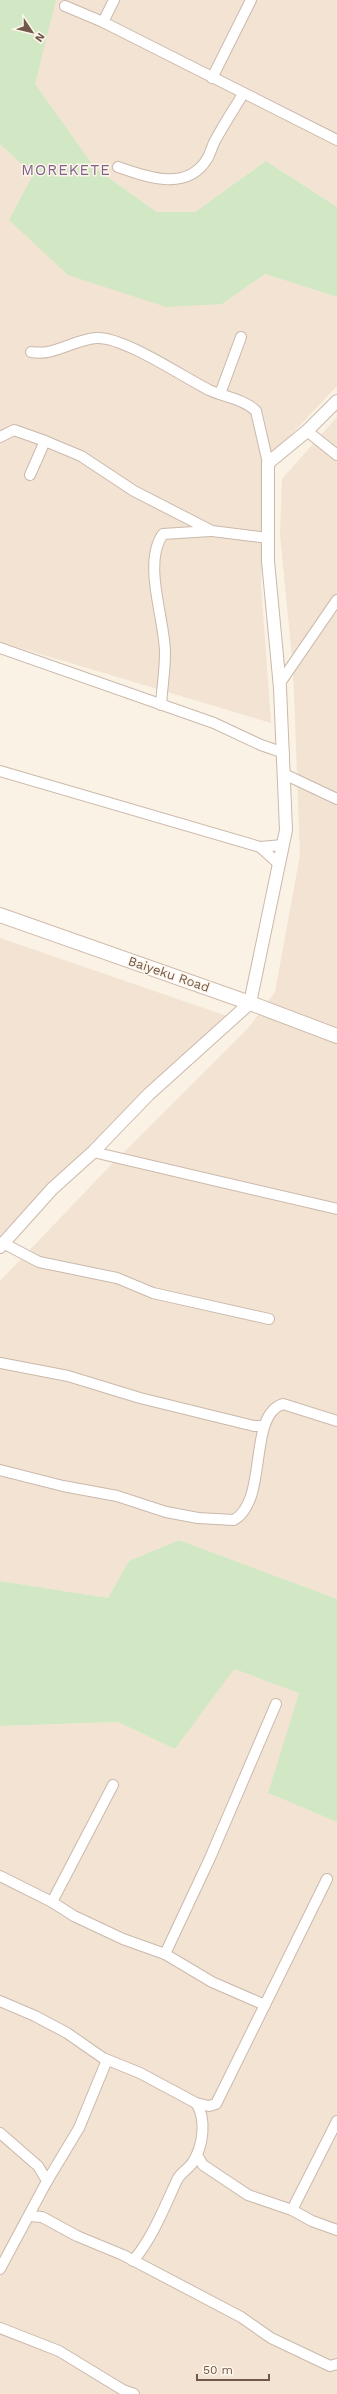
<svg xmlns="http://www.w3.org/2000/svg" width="337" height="2394" viewBox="0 0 337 2394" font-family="'Work Sans',sans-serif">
<rect width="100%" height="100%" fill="#faf2e4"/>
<g fill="#f2e3d3">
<polygon points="56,0 337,0 337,207 266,161 195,212 157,212 95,168 34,84"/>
<polygon points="0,144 33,175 222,304 265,274 337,297 337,386 276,451 265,493 261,585 271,723 0,642"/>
<polygon points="337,417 337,1599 179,1540 129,1561 108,1598 0,1581 0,1281 110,1166 249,1027 275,992 300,855 293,667 280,535 282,479"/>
<polygon points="0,938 227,1016 36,1200 0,1241"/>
<polygon points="233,1669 300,1692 268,1793 337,1822 337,2394 0,2394 0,1726 118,1722 175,1749"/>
</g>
<g fill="#d2e7c3">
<polygon points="0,0 56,0 35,84 95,168 157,212 195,212 266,161 337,207 337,297 265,274 222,304 166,307 68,275 9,220 33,175 0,144"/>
<polygon points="179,1540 337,1599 337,1822 268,1793 299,1693 234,1669 175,1749 118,1722 0,1726 0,1581 108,1598 129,1561"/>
</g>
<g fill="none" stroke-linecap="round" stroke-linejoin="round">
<g stroke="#cbb9ab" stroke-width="12">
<g id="minor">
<polyline points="65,6 103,22 337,140"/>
<polyline points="103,22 114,0"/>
<polyline points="212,78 251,0"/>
<path d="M118,167C147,177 187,192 207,159C211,153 212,145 216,139C224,124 234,109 243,94"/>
<path d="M31,352C56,356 72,340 96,338C123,336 183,377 209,390C224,397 244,399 256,411L268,463"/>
<polyline points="220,394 241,337"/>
<polyline points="307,431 337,455"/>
<polyline points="0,437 14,430 45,441"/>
<polyline points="30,475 45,441 81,456 134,491 212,531 268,538"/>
<polyline points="0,648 214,723 261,745 284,753"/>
<polyline points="280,683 337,600"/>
<path d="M161,705C162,688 165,671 165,653C165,619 142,563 163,534L210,531"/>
<polyline points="0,771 260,847 283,845"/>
<polyline points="284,774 337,799"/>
<polyline points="260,847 279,864"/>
<polyline points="93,1152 337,1209"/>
<polyline points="3,1243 39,1262 117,1278 153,1293 269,1319"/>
<polyline points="0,1363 68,1376 140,1398 254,1426 264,1426"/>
<path d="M0,1470L63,1486L117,1496L166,1512L198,1518L234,1520C269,1500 247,1415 283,1404L337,1421"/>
<polyline points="0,1876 52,1902 74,1916 123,1939 165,1954 212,1982 265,2005"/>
<polyline points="52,1902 113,1785"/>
<polyline points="165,1954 210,1858 276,1704"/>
<polyline points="0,2001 35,2016 67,2033 103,2058 140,2073 196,2103 209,2106 216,2104 327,1879"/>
<polyline points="0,2133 38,2166 47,2181"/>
<polyline points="197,2155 203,2165 248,2195 292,2210 312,2221 337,2230"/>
<polyline points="292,2210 337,2121"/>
<polyline points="29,2216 42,2217 77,2236 123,2255 241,2317 271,2338 330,2366 337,2364"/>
<path d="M133,2261C153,2237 164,2208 177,2180C181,2172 189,2169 193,2162C203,2146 207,2119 196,2103"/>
<polyline points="0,2269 46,2183 79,2128 107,2060"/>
<polyline points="0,2328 59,2351 123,2390 134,2394"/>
</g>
</g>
<g stroke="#cbb9ab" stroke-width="14">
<polyline id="tertiary" points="0,1247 52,1189 93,1152 149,1094 250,1003 286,830 280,688 268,561 268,463 307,431 337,401"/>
</g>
<g stroke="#d0bbac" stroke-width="16">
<polyline id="secondary" points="0,915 250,1003 337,1036"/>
</g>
<use href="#minor" stroke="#fff" stroke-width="10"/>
<use href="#tertiary" stroke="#fff" stroke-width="12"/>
<use href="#secondary" stroke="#fff" stroke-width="14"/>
</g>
<g text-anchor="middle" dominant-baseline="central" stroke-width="3" stroke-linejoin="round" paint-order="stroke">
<g font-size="13" fill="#71584b" stroke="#fef6ea">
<text transform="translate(169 974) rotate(19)">Baiyeku Road</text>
</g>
<g font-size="15" letter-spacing="1" fill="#7f638d" stroke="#fef6ea">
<text x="66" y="170">MOREKETE</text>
</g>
</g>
<g transform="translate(32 32) rotate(125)" stroke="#fef6ea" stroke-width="3" paint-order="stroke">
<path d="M0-3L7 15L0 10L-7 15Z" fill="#71584b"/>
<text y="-6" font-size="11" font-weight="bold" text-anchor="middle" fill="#71584b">N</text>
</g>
<path d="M197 2374v6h72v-6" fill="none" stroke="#71584b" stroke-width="2"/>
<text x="203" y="2374" font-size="12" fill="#71584b" stroke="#fef6ea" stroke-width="3" paint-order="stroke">50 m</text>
</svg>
